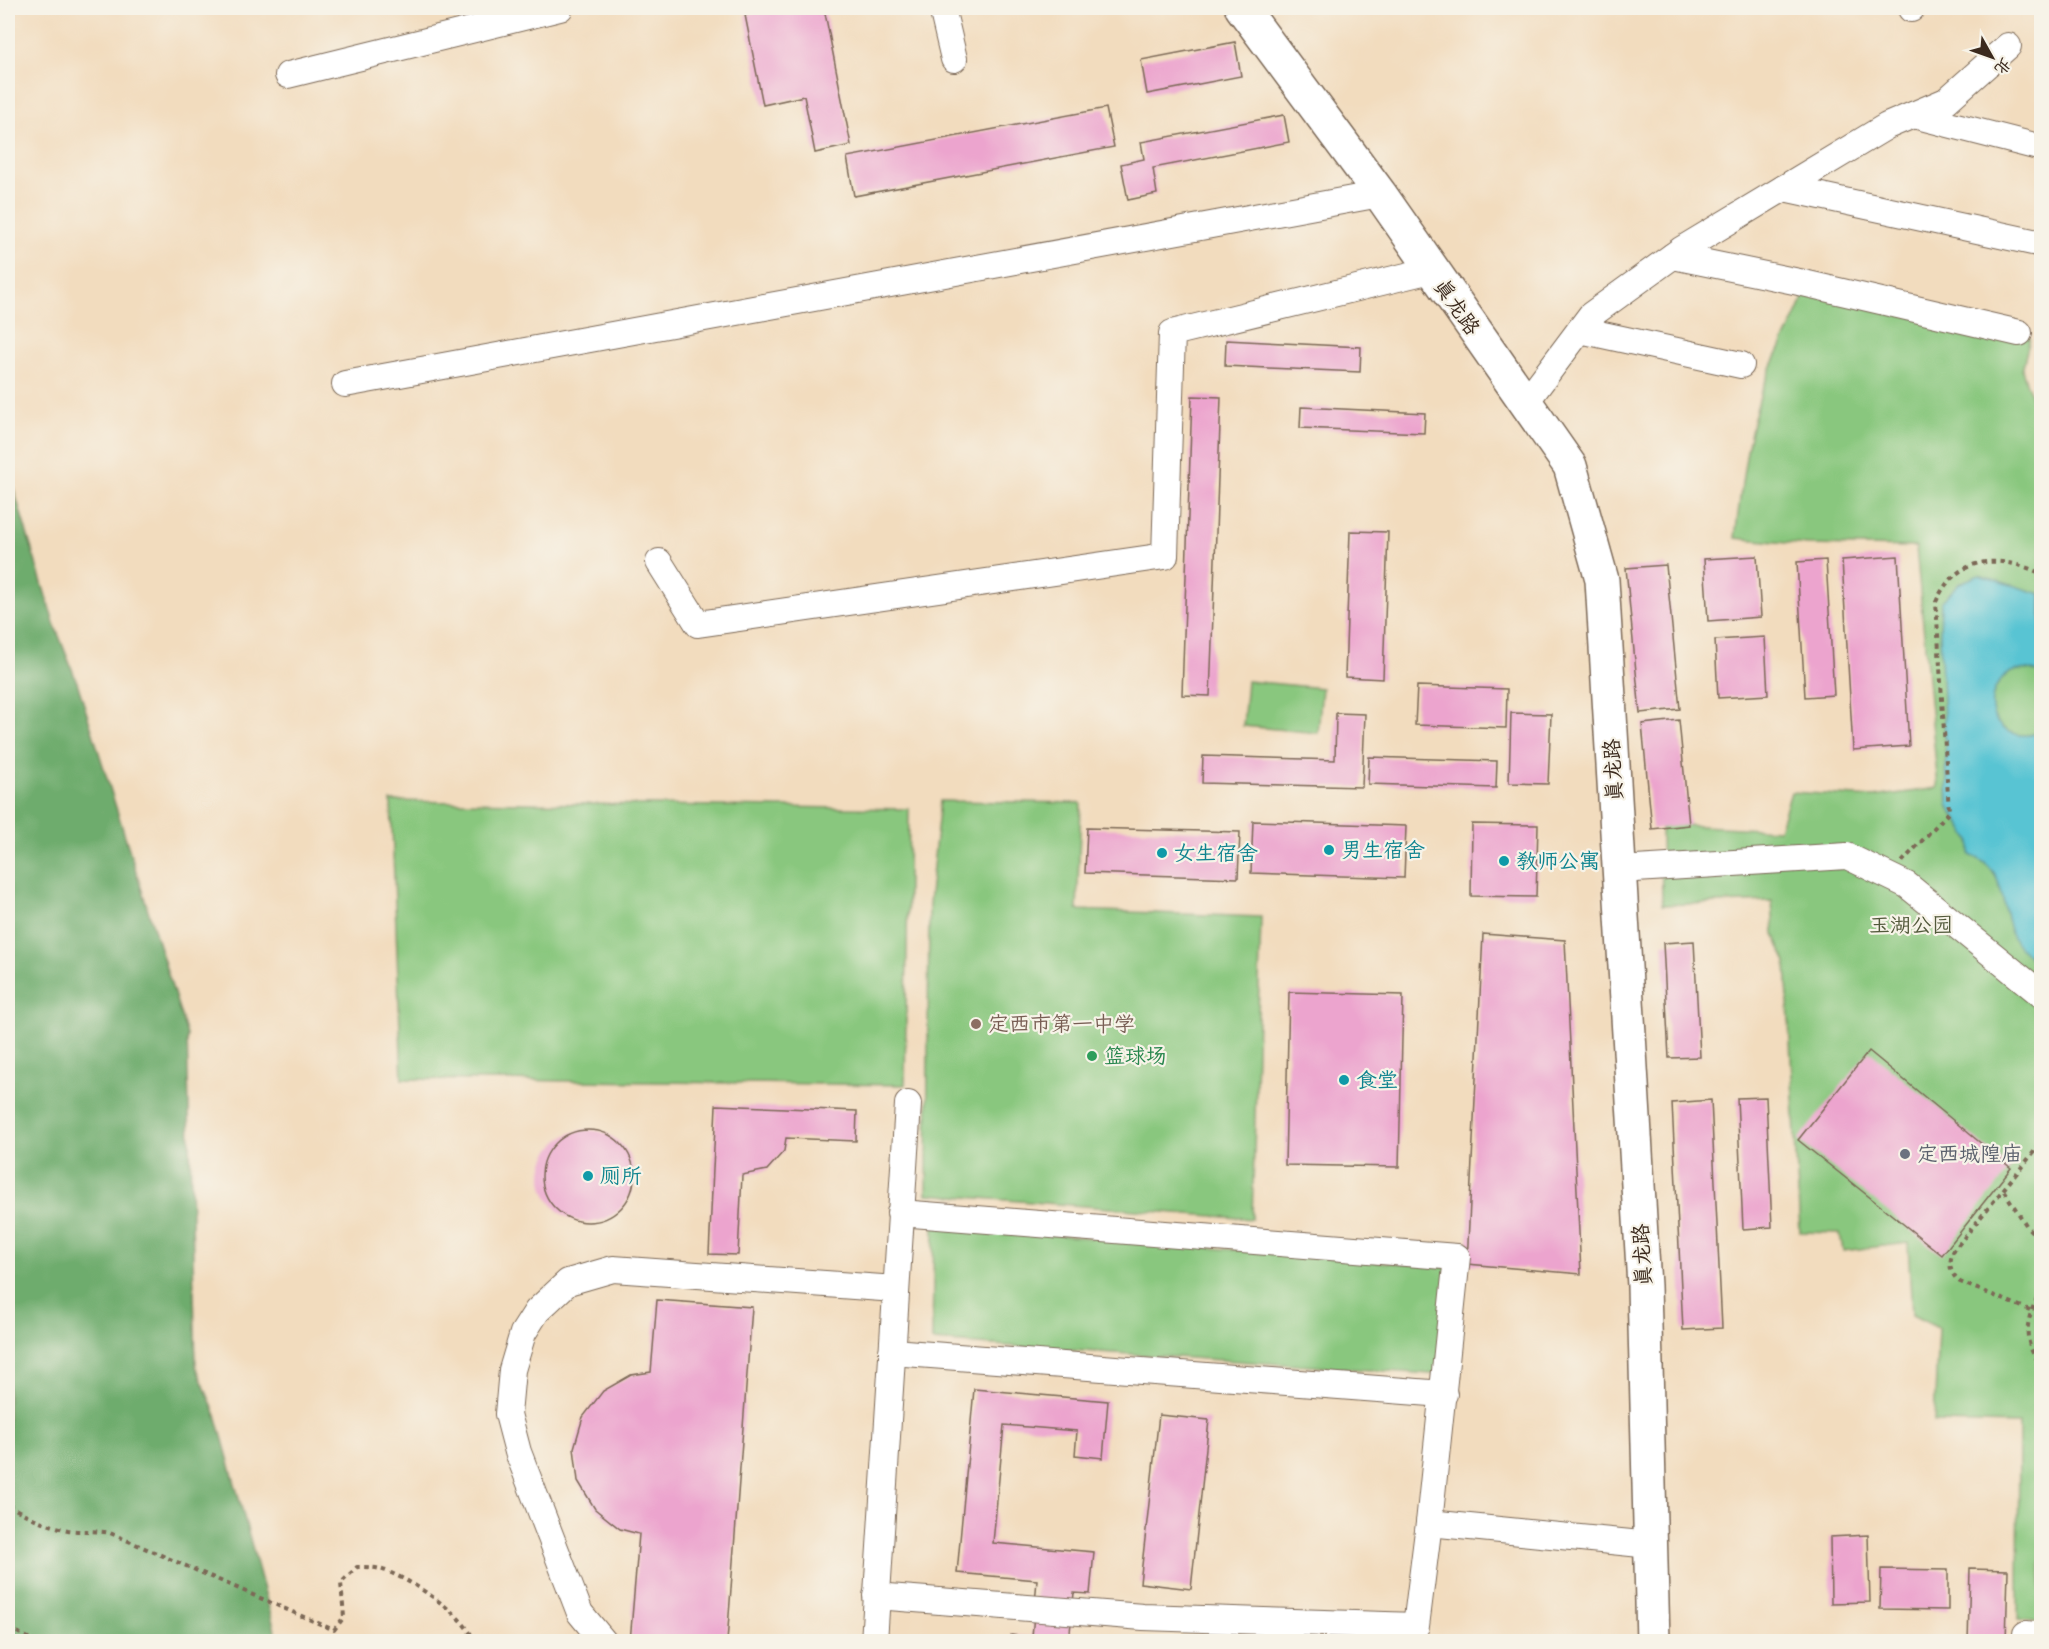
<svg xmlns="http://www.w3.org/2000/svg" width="2049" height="1649" viewBox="0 0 2049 1649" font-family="'Comic Neue','LXGW WenKai TC',sans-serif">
<rect width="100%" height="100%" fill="#f7f3e8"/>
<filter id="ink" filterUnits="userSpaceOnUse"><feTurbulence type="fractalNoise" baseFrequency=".0167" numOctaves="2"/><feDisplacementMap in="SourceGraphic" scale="12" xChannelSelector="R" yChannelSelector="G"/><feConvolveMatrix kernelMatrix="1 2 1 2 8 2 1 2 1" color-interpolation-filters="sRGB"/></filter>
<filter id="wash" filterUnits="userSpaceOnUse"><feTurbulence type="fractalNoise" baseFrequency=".008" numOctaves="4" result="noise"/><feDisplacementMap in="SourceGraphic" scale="24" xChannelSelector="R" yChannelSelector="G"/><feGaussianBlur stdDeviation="1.35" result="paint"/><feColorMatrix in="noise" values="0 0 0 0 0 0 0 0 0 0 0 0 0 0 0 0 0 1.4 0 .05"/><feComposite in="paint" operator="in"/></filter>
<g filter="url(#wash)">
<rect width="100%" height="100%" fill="#f2dcbe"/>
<g fill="#89c77e" stroke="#62784e" stroke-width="1.5">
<path d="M1808,286L2030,338L2022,370L2042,428L2041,1622L2018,1619L2019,1424L1934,1422L1938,1328L1912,1315L1908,1243L1843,1251L1840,1233L1800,1232L1786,963L1774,934L1772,901L1662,905L1661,824L1779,830L1791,792L1873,797L1938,788L1916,547L1808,545L1735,538C1742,484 1747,426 1768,375C1781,344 1798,317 1808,286Z"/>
<polygon points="1247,681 1322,688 1318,733 1243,726"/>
<polygon points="391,801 909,809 905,1085 402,1079"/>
<polygon points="940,801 1081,803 1077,910 1261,917 1252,1219 927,1194 929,904"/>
<polygon points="934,1225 1456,1268 1446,1375 932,1341"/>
</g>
<polygon fill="#6eac6d" stroke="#546b46" stroke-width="1.5" points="8,470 54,623 77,682 187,1035 196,1366 217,1418 278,1641 8,1641"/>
<path fill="#59c4d3" stroke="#4a7778" stroke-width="1.5" d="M1979,575L2041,594V674C1995,651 1971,722 2015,734C2024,736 2033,736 2041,731V969C2033,960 2019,949 2013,938C2000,911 2009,868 1970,855V840L1948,805L1940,635L1941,602L1960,583Z"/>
<g id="blocks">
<g fill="#eca4ce">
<polygon points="781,8 824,8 851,145 815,153 804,96 763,105 745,15"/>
<polygon points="1235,42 1241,76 1147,94 1141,60"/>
<polygon points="1106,108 1114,147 854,196 847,157"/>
<polygon points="1284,115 1289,142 1153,168 1157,194 1128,200 1121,164 1144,159 1141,142"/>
<polygon points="1226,340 1361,347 1360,372 1225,366"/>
<polygon points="1192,396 1221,397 1210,696 1182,695"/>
<polygon points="1301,407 1425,413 1424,433 1300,428"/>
<polygon points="1350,531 1388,532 1383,679 1345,677"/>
<polygon points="1757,556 1761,617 1708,621 1704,559"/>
<polygon points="1898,556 1909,746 1853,750 1842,560"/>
<polygon points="1826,560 1834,695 1805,697 1797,562"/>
<polygon points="1666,565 1680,709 1640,713 1626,568"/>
<polygon points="1765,637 1768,695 1718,698 1715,640"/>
<polygon points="1417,686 1507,689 1506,728 1415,725"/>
<polygon points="1336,713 1365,714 1362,787 1202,783 1203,756 1335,760"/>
<polygon points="1511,713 1551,714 1548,784 1509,783"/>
<polygon points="1679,720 1689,825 1652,829 1642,724"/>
<polygon points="1369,757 1497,761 1496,788 1368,784"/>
<polygon points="1253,821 1406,826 1404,878 1251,873"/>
<polygon points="1472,824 1538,825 1536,897 1471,896"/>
<polygon points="1087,828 1240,832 1238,878 1085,873"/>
<polygon points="1483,934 1565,940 1581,1274 1467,1264"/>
<polygon points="1694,941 1700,1057 1669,1058 1663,943"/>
<polygon points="1289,992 1403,995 1399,1167 1285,1165"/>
<polygon points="1869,1051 2011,1168 1942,1255 1798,1140"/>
<polygon points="1766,1097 1772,1227 1743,1229 1737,1098"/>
<polygon points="1711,1100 1722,1328 1683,1330 1672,1103"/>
<polygon points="716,1105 857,1111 856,1141 786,1138 784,1151 767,1170 742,1175 738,1255 709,1254"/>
<circle cx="588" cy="1176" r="46"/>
<polygon points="657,1300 752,1307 727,1642 630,1642 639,1534 620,1529 595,1509 578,1481 574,1448 583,1417 603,1391 631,1375 651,1372"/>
<polygon points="974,1389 1108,1401 1103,1458 1075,1455 1077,1431 1004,1425 993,1543 1094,1552 1090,1594 1074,1593 1069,1642 1011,1642 1011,1635 1032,1637 1037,1580 957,1573"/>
<polygon points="1159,1415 1209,1420 1191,1589 1140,1583"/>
<polygon points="1868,1535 1870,1602 1831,1603 1830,1537"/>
<polygon points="1881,1569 1948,1570 1948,1610 1880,1609"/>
<polygon points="1970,1569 2008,1570 2006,1642 1968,1642"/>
</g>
</g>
</g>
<g filter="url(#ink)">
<use href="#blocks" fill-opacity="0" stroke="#7b6856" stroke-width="1.5"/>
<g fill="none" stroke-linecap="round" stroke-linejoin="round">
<g stroke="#7b6856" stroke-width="28">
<g id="minor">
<polyline points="942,8 954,59"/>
<polyline points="1911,9 1912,8"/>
<polyline points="288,75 560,8"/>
<polyline points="1913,115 2042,148"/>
<polyline points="1784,188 2042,244"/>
<polyline points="1673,256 1799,282 2019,333"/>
<polyline points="1580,330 1741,365"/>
<polyline points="345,384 1380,194"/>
<polyline points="1525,403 1591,315 1681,250 1887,126 1946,101 2008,46"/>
<polyline points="659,562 698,624 1165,556 1172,333 1431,270"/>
<polyline points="1619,870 1847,856 1907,885 2042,995"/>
<polyline points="892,1352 1444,1394"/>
<polyline points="1429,1523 1651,1545"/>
<polyline points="876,1596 1143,1617 1416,1626 1429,1523 1457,1257 900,1213"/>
<polyline points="604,1642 580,1613 518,1452 508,1414 512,1370 523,1333 537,1311 568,1282 613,1269 896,1289"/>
<polyline points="874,1642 908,1104"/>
<polyline points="2026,1642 2026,1634 2042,1636"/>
</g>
</g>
<g stroke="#7b6856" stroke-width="36">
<polyline id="major" points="1242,8 1380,194 1570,466 1602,580 1644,1286 1653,1642"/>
</g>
<g stroke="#7b6856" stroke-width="4" stroke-dasharray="4.5 4.5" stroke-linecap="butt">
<path d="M1902,862L1949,812L1936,602C1956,555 2000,554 2042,574"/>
<polyline points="2004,1191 2028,1228 2042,1241"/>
<path d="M2042,1290C2026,1316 2020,1341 2042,1366"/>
<path d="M2030,1310L1960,1282C1949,1273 1948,1263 1954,1250L2042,1142"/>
<polyline points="8,1407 8,1416"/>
<path d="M8,1505C27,1516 46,1525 68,1530C82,1532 96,1530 110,1533L334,1630L344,1617L341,1583L357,1567C364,1567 373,1567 380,1569C406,1576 467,1615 474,1642"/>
<polyline points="8,1633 17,1632 36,1642"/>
</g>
<use href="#minor" stroke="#fff" stroke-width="26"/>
<use href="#major" stroke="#fff" stroke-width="33"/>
</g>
</g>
<g fill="#0f9aa8" stroke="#f7f3e8" stroke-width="2">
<circle cx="1329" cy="850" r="6"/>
<circle cx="1162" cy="853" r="6"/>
<circle cx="1504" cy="861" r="6"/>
<circle cx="1344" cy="1080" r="6"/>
<circle cx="588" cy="1176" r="6"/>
</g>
<circle fill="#8d6e63" stroke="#f7f3e8" stroke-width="2" cx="976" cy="1024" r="6"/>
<circle fill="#2e9e5b" stroke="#f7f3e8" stroke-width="2" cx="1092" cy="1056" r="6"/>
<circle fill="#6b7280" stroke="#f7f3e8" stroke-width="2" cx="1905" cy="1154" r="6"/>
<g text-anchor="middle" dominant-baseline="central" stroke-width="4.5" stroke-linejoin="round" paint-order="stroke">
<g font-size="21" fill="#3b2a1e" stroke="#f7f3e8">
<text transform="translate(1457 307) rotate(55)">真龙路</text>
<text transform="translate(1613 770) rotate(-93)">真龙路</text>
<text transform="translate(1642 1255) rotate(-93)">真龙路</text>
</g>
<g font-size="21" fill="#0d838f" stroke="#f7f3e8" text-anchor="start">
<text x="1341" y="850">男生宿舍</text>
<text x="1174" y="853">女生宿舍</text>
<text x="1516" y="861">教师公寓</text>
<text x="1356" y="1080">食堂</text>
<text x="600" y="1176">厕所</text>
</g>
<g font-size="21" fill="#52593b" stroke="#f7f3e8">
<text x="1911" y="925">玉湖公园</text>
</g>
<g font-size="21" fill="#785e54" stroke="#f7f3e8" text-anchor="start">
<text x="988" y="1024">定西市第一中学</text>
</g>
<g font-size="21" fill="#27864d" stroke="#f7f3e8" text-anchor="start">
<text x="1104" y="1056">篮球场</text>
</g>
<g font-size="21" fill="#5b616d" stroke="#f7f3e8" text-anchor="start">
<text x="1917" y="1154">定西城隍庙</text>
</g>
</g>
<rect width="2049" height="1649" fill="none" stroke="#f7f3e8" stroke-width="30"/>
<g transform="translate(1992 57) rotate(130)" stroke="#f7f3e8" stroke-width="4.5" paint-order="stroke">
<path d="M0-4.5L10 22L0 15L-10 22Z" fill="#3b2a1e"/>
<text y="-9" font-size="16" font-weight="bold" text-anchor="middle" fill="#3b2a1e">北</text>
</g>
</svg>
